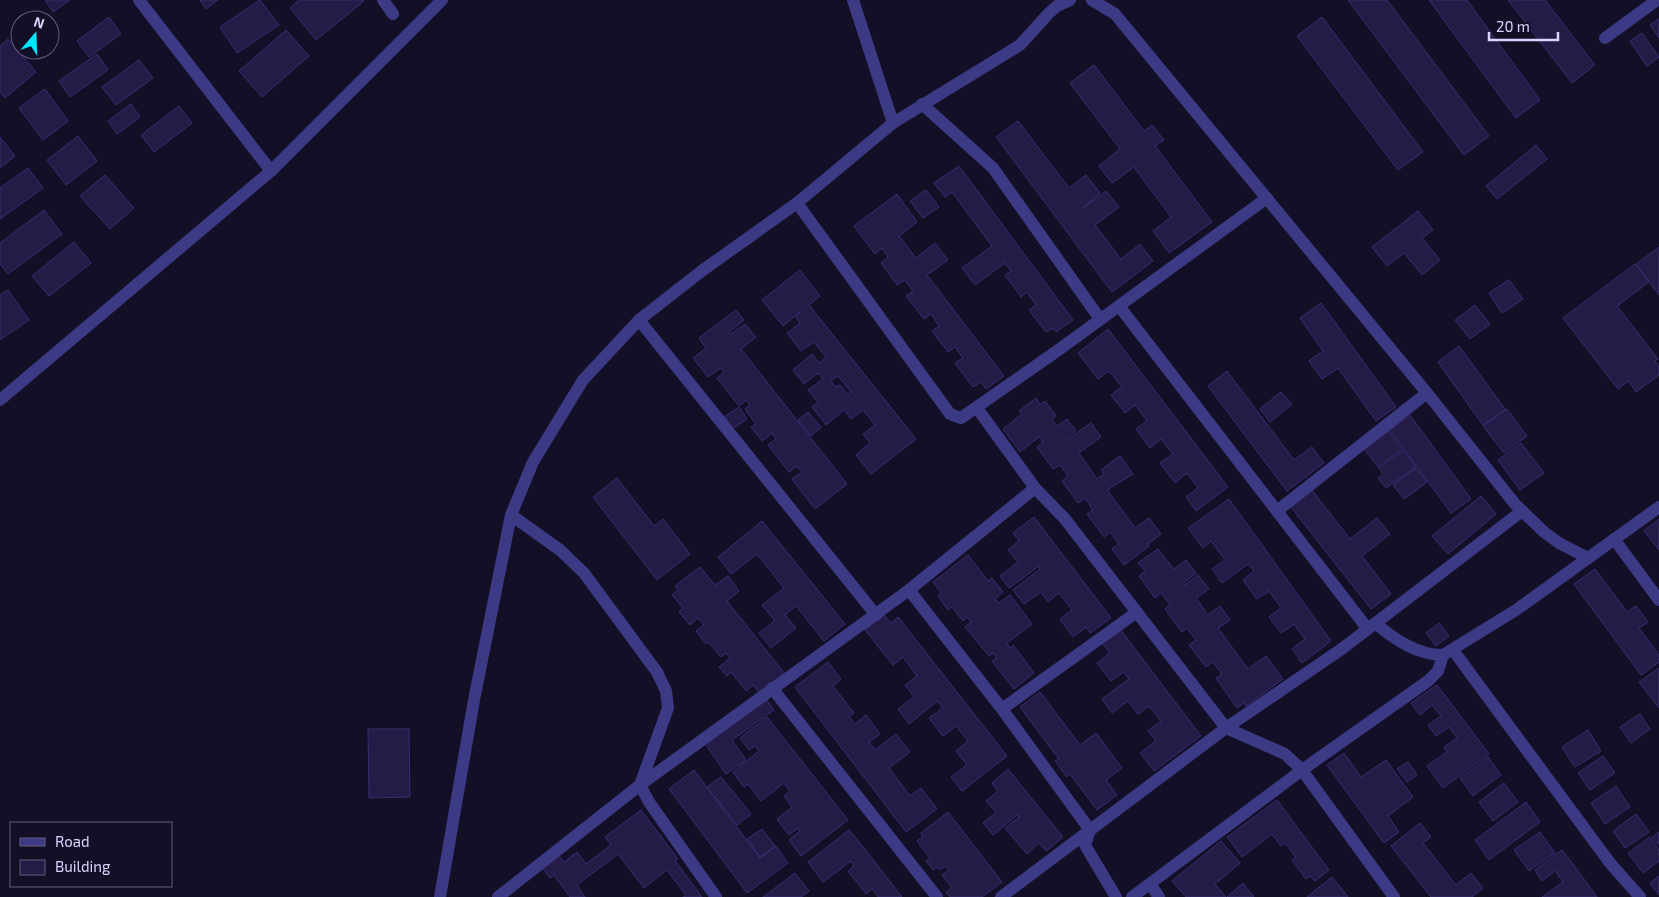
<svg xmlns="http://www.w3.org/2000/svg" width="1659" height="897" viewBox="0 0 1659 897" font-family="'Exo 2',sans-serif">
<rect width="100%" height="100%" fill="#130f26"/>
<g fill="#241b47" stroke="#3b2d73" fill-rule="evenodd">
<polygon points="45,0 70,0 53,12"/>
<polygon points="200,0 218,0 206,9"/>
<polygon points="260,0 279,25 237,53 220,27"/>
<polygon points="299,0 362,0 364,1 316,40 290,8"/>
<polygon points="1348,0 1387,0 1489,136 1464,155"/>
<polygon points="1429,0 1467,0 1540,100 1516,118"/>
<polygon points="1508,0 1545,0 1595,65 1572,83"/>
<polygon points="109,17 121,34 89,57 77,41"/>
<polygon points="1322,17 1423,152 1398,170 1297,36"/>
<polygon points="1659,19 1659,38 1650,25"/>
<polygon points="286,30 309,56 262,97 239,71"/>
<polygon points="1642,33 1659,57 1647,66 1630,41"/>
<polygon points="8,39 36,72 5,98 0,92 0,46"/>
<polygon points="97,54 108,70 70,97 59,81"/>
<polygon points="139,60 153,78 116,105 102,87"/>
<polygon points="1094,65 1144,131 1152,125 1164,140 1155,146 1212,222 1169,253 1153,231 1171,217 1134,167 1112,183 1099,166 1120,149 1070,83"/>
<polygon points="45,89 68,121 43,140 19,108"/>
<polygon points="131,104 140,117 117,134 108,121"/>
<polygon points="179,106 192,123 154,152 141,135"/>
<polygon points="1018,121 1069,188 1086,175 1100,193 1083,208 1106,191 1119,207 1095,225 1121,259 1140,244 1153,261 1112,292 996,137"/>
<polygon points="78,136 97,161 66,185 47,160"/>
<polygon points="0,137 15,156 0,168"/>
<polygon points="1536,145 1547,159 1497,199 1486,186"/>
<polygon points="959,166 1073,320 1056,332 1053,328 1046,332 1029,310 1036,305 1027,292 1021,297 1005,275 1011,271 1005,263 975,285 962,268 992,246 952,192 945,197 934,183"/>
<polygon points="28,168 43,188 0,219 0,188"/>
<polygon points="105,175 134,208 110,229 80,196"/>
<polygon points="926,190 939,207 923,218 910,201"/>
<polygon points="897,194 917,222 899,236 916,258 935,243 948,260 927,275 1004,376 986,389 981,382 973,387 955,363 963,358 955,347 948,352 932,331 939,326 931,314 924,319 906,296 913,291 905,280 897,285 881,263 888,257 882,248 875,254 854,226"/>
<polygon points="44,210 62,234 8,274 0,264 0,243"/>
<polygon points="1418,211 1433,230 1422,238 1440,260 1422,275 1404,253 1387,266 1372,247"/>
<polygon points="74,242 91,263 49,296 32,276"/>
<polygon points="1659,247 1659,295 1636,264"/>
<polygon points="1635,264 1649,282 1617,306 1658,359 1655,361 1659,367 1659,375 1636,392 1628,381 1618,389 1563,318"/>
<path d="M800,270L820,296L809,305L916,439L871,474L856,455L870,443L863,434L875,425L863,410L851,419L844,410L826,425L812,407L818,402L808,390L823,379L818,373L804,384L793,370L812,354L819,363L826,357L814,342L801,351L787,333L800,323L795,316L801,311L783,326L762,300ZM838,376L851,392L848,395L840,385L836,387L831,381Z"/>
<polygon points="1509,280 1523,299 1502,313 1489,293"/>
<polygon points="8,290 29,320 0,340 0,295"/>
<polygon points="1321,303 1396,407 1376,421 1338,368 1322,379 1309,361 1323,351 1300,318"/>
<polygon points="1475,305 1490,324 1470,339 1455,320"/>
<polygon points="736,310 744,320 729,332 731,334 745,324 756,337 741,349 847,484 815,509 792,479 802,472 797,466 789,472 768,445 776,439 772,433 762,441 751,427 756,424 745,409 750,405 746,400 739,406 717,378 724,372 721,368 708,377 693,358 706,348 699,338"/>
<polygon points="1108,329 1228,487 1196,511 1186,497 1198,488 1187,473 1175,483 1160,463 1173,454 1161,439 1150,448 1136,429 1147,421 1135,405 1125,413 1111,395 1122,387 1109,371 1098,379 1078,353"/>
<polygon points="1459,346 1505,409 1483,425 1438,362"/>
<polygon points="1227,371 1294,460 1312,447 1324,463 1287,491 1208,386"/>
<polygon points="1281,392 1292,404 1270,422 1260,409"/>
<polygon points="1036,398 1040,405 1045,401 1056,416 1052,419 1057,426 1067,419 1076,431 1066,438 1067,440 1091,423 1101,437 1079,453 1097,479 1104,474 1101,470 1120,456 1133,474 1107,490 1135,528 1149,518 1161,534 1148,544 1149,546 1124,565 1112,549 1119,544 1110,532 1104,537 1087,514 1093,510 1085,498 1078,503 1062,481 1068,476 1060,465 1053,469 1037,447 1043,442 1039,437 1020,452 1003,429 1022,414 1019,411"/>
<polygon points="739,407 747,419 732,429 724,417"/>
<polygon points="1507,409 1527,436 1504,453 1483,426"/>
<polygon points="808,412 821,427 811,436 798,420"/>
<polygon points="1410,415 1471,499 1451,513 1390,430"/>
<polygon points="1389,431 1402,449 1378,467 1364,449"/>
<polygon points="1521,443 1544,473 1520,490 1498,460"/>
<polygon points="1403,450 1416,467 1386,488 1378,478 1383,474 1379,468"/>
<polygon points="1416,468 1427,482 1404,499 1393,485"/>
<polygon points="617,478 654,526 663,519 690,554 657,580 593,497"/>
<polygon points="1311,489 1350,539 1377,518 1390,534 1362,556 1391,594 1371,609 1290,506"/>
<polygon points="1481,496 1496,514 1448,554 1432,536"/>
<polygon points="1229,499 1331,641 1302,663 1292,649 1305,639 1294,624 1281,633 1269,617 1281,608 1269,591 1257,599 1243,580 1254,571 1248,564 1222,583 1212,569 1225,560 1211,541 1203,548 1188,528"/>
<polygon points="1034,517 1111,618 1090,633 1086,627 1073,637 1060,619 1072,610 1059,593 1048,602 1041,592 1024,604 1013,590 1040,569 1039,566 1009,588 1000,576 1018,562 1008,550 1019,541 1013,533"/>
<polygon points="1659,519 1659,550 1644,531"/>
<polygon points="762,521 845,624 824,641 796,606 785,615 796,628 771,648 759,633 775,621 762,605 784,588 757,554 731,574 718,557"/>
<polygon points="1158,549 1174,569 1186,560 1196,573 1184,583 1185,585 1198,575 1209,589 1196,598 1208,615 1220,606 1230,620 1218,628 1248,669 1266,656 1283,679 1246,706 1244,703 1237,708 1216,678 1222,674 1213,662 1206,667 1189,645 1196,640 1187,628 1182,632 1165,609 1170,605 1161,593 1155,598 1139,576 1145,571 1138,563"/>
<polygon points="968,555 988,581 992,578 1003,592 995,599 999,603 1010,595 1032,624 1007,643 1010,648 1013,645 1034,673 1014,689 992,661 997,658 993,653 989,656 965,627 971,622 967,617 963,621 952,607 948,610 938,596 941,593 933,582"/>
<polygon points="700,567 715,585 728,576 739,591 727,601 785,674 760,694 753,685 746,691 731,672 727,676 719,667 730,658 726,653 721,657 708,642 706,644 696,631 704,625 698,618 690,625 679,612 683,608 672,595 678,590 675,586"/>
<polygon points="1595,569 1627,612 1636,606 1648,622 1639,628 1659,655 1659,662 1641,675 1574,584"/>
<polygon points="884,615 891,623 898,617 1007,756 962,791 951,777 967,765 956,751 968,741 956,726 943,736 929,718 943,708 937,701 909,724 898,709 914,697 905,685 917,676 903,657 893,665 865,630"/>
<polygon points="1439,623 1449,636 1436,646 1426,633"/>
<polygon points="1120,629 1201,736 1154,771 1140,753 1156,741 1148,731 1161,721 1149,706 1138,714 1128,701 1112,713 1102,699 1129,679 1124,672 1111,681 1097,663 1110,653 1102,643"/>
<polygon points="828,662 841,679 833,686 854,713 849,717 855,724 866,715 880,734 869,742 875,750 896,734 910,752 889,768 910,796 921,788 937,809 906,832 795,687"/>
<polygon points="1659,668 1659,708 1639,682"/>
<polygon points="1437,685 1489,754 1443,788 1427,766 1447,752 1444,747 1457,738 1449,727 1436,736 1428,725 1441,716 1432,705 1420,715 1411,703"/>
<polygon points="1040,692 1080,745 1096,733 1122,768 1106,780 1117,795 1097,810 1070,774 1067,777 1055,761 1059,759 1020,707"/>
<polygon points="766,699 774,710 732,740 746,760 726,774 704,742"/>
<polygon points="1640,714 1650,729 1631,743 1620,727"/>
<polygon points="767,717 848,820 801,856 789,840 800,831 798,828 789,835 777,819 792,807 784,796 790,791 784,783 761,801 748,784 744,787 733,772 759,751 755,746 749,750 740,738"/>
<polygon points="368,729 409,729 410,797 369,798"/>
<polygon points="1588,730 1601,751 1575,767 1562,747"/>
<polygon points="1344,753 1361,777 1386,760 1413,797 1388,816 1399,832 1384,843 1327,765"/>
<polygon points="1603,756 1615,773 1590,790 1578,773"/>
<polygon points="1488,757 1501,775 1473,796 1460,778"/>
<polygon points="1408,762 1417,775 1407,782 1397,769"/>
<polygon points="1008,769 1063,837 1046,851 1039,843 1027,854 1005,828 1019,817 1017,815 993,835 983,823 996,812 986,801 998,791 992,783"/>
<polygon points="694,770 760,858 776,846 788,863 747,893 669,789"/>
<polygon points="721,777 751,814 737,825 707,787"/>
<polygon points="1504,783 1518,802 1493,821 1479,802"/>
<polygon points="1616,786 1630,807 1605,824 1591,803"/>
<polygon points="1277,800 1329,870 1315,881 1310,876 1306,879 1292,860 1296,857 1285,843 1281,846 1272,834 1242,857 1227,837"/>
<polygon points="1526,802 1540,822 1489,860 1475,840"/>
<polygon points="641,810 678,859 675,861 702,897 683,897 686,895 667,870 644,888 618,854 577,885 585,897 570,897 554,875 550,878 541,866 557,853 564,862 577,852 586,864 611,845 605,837"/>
<polygon points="948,812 1002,882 982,897 950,897 946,892 952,888 942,875 949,870 945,866 940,870 937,867 933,870 926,861 930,858 917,841 923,837 921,833"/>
<polygon points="1636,814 1649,832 1625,848 1613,831"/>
<polygon points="1420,823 1431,837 1423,843 1456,885 1471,873 1483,888 1472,897 1431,897 1391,846"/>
<polygon points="762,829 775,846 760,857 747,839"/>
<polygon points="849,830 860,843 902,897 878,897 872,889 866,894 848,871 854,866 851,861 823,882 808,862"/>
<polygon points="1540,832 1555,853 1529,871 1514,850"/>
<polygon points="1659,832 1659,845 1652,837"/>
<polygon points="1650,837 1659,850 1659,861 1643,873 1628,853"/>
<polygon points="1221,841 1240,863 1215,884 1226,897 1186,897 1172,881"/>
<polygon points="1562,850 1570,860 1597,897 1542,897 1563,882 1555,871 1542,881 1535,870"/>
<polygon points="795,873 809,891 801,897 763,897"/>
<polygon points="1659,876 1659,895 1650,883"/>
<polygon points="1332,877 1348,897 1307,897 1313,892"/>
<polygon points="1243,883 1254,897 1227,897"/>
</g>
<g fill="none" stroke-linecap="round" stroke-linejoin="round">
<g stroke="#3d3a85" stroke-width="12">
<polyline points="139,0 271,171"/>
<polyline points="383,0 393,14"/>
<polyline points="853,0 893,123"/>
<polyline points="1092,0 1115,14 1427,393 1515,504 1544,532 1559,543 1588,558"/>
<polyline points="1605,38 1657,0"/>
<polyline points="922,104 993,168 1100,319"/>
<polyline points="797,203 950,414 961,418 1057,351 1267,198"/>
<polyline points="1119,306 1367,628"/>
<polyline points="639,320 876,615"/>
<polyline points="0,400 271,171 442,0"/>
<polyline points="977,408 1035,488 1065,519 1226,728 1285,754 1302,770 1394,897"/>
<polyline points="1277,511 1427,393"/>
<polyline points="511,515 560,550 584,573 657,672 666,691 668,708 640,785 649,802 716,897"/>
<polyline points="1614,539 1659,600"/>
<polyline points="909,590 1002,709 1090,830 1085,845 1116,897"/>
<path d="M1375,623C1394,639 1417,655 1443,655L1516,610L1659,507"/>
<polyline points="1453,650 1610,863 1640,897"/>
<polyline points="772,688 937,897"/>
<polyline points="1002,709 1137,612"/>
<polyline points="1150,884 1159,897"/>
<polyline points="440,897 474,700 511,515 533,462 583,380 639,320 703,270 797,203 893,123 1020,45 1049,13 1057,6 1070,0"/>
<polyline points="498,897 640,785 909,590 1035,488"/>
<polyline points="1001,897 1226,728 1343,648 1522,511"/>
<polyline points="1132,897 1302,770 1428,681 1438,671 1443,655"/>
</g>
</g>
<rect x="10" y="822" width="162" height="65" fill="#130f26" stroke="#625e7d"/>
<rect x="20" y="838" width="25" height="8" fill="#3d3a85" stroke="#625e7d"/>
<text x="55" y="847" font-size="15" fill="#d9d4ff">Road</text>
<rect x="20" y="860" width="25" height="15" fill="#241b47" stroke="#625e7d"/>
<text x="55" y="872" font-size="15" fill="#d9d4ff">Building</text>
<g transform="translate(35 35) rotate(19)"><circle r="24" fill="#130f26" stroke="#625e7d"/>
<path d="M0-4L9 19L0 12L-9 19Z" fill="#00e5ff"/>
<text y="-8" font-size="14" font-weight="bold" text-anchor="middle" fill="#d9d4ff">N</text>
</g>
<path d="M1489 32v8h69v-8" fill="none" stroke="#d9d4ff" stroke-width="2.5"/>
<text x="1496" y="32" font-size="15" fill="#d9d4ff" stroke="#130f26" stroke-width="4" paint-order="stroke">20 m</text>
</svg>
